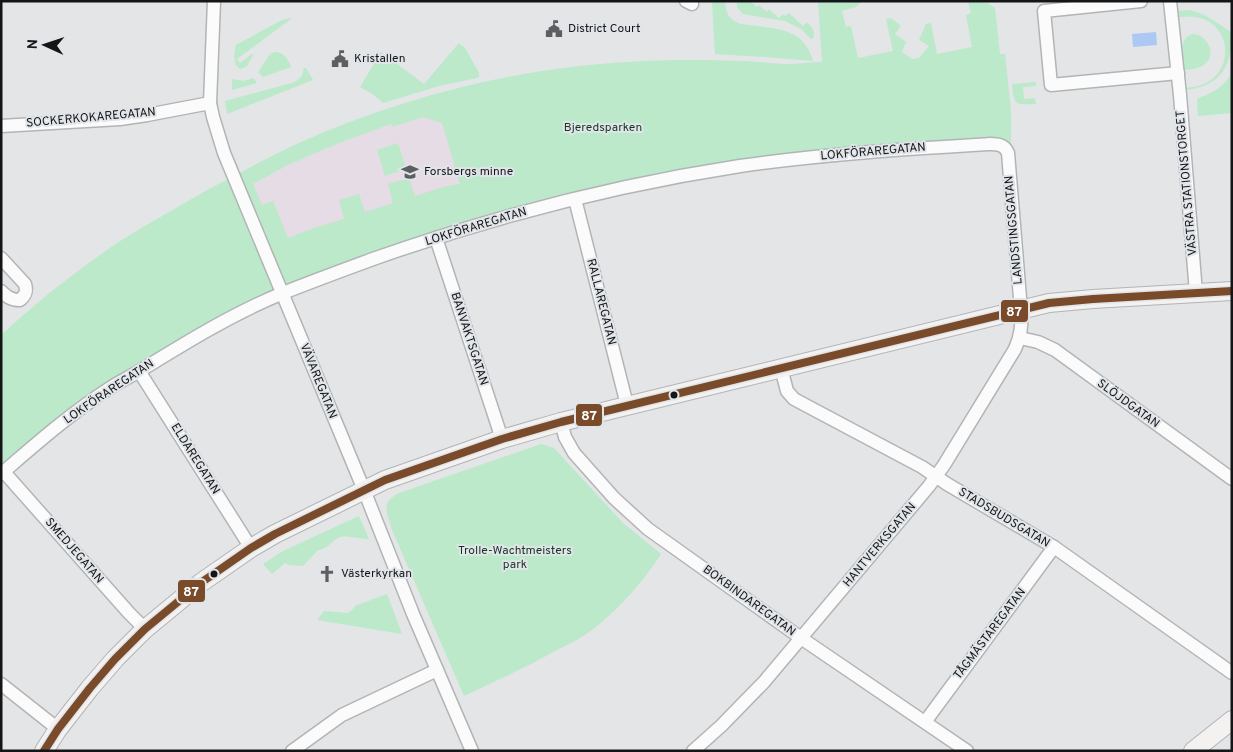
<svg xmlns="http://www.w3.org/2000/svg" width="1233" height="752" viewBox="0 0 1233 752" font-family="Overpass,sans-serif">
<rect width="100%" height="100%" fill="#e3e5e7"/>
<polygon fill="#e5dce5" points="435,110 546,164 285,264 253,184 288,165 339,143 388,125"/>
<g fill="#bbe9ca" fill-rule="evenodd">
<path d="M712,1H725C726,14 729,20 741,24C770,29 804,25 813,61L765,57L715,54Z"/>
<polygon points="737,1 750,1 757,7 759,5 767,12 769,9 779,18 783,14 785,16 789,13 803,26 807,22 813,29 814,33 813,39 811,39 801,29 785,21 743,14 737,7"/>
<path d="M818,1H862L856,7L842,11L846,27L851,26L858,58L893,51L886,19L891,18L901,26L895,34L906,42L902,52L912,59L919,58L929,46L919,40L926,24L931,23L937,54L972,47L966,15L971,13L968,1H985L995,8L1000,54H1005L1011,110V147L801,158L575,199L344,270L166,354L1,474V335C37,302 76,271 117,243C147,224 178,207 209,189C240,173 270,156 301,142C392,102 490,75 589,65C640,60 691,59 741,61C756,61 771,64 786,64C798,64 810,62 822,62ZM423,117L442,123L460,184L443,187L415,196L409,178L388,184L393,203L365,212L359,194L339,200L344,219L314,228L288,238L273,201L262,205L253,184L288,165L339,143L391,124L392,127Z"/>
<path d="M1188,10C1204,12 1219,24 1232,33C1232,67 1220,86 1186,90L1185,88C1190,87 1196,87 1201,85C1232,75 1233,33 1206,20C1198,16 1187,16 1179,17L1178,11Z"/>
<path d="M290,18L291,19L237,59L240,63L252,54L253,55L247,66L241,69C232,66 234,53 236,45L282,20Z"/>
<path d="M1193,34C1206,34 1217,53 1206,63C1200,69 1191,69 1184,70C1183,58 1177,38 1193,34Z"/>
<polygon points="459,43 465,48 479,73 479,77 477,78 439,86 383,103 374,95 360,87 381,52 424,84"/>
<path d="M274,52C284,52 288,59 291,67L263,77L259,73V71L270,54Z"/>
<polygon points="304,68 306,68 313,80 227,114 225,101 295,82 302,76"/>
<path d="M1232,72V113L1198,116L1197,99C1212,93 1225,87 1232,72Z"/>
<polygon points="253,78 257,83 232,90 232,79 244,81"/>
<path d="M1036,82V86L1023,87L1024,99L1035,98L1036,104C1014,105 1014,105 1012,84Z"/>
<polygon points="398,143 406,169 385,176 377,150"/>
<path d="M541,444L554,448L623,523L661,554C646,578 619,609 597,626C585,636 571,643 557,650C527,667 495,681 464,696L392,530C387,512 380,503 399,493Z"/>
<path d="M359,516L369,539C362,539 345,535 340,537C331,541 327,550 318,550L303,566L289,565L285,563L272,574L263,564L283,551Z"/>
<polygon points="387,594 402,634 317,620 324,611 348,613 354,608 355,606"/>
</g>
<polygon fill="#adc8f5" points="1156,32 1157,45 1133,47 1132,34"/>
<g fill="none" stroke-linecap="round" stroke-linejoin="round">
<g stroke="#b2b4b6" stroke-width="15">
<g id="street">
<polyline points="214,1 210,103 213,117 224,153 364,490 413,614 472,751"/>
<polyline points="686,1 692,4"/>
<polyline points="1141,1 1044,11 1051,85 1178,73"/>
<polyline points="1170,1 1180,95 1196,293"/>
<polyline points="1,126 120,119 147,115 210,103"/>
<polyline points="575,199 627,405"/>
<polyline points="436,238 502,439"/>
<path d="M1,258L25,284C27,291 26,295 20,300C11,300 7,297 1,291"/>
<polyline points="1020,338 1038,342 1055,350 1232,479"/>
<polyline points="781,368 787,391 794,399 922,467 947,484 1054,547 1232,673"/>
<polyline points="139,371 251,548"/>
<polyline points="561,422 565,437 574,453 614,498 648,529 801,638 967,751"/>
<polyline points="4,472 129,613 145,629"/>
<path d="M1,474C36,444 71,413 110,388C119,382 129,377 138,372C185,343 232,314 283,293C313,281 343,270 373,259C492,217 616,185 740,166C823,154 907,149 990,144C998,144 1005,145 1008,153L1021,310C1022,325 1021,335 1015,349L944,465L929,486L764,682L721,726L693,751"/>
<polyline points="1,684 58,729"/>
<polyline points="925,722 1054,547"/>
<polyline points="292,751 342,715 437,670"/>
</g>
</g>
<g stroke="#b2b4b6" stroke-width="20">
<g id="secondary">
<polyline points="44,751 58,729 90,688 115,659 145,629 202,582 251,548 275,534 385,480 502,439 561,422 1049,303 1093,299 1232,291"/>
<polyline points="1193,751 1232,720"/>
</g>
</g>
<use href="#street" stroke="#fbfbfb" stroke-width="12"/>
<use href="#secondary" stroke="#f4f1f1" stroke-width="18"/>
<g stroke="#e1e5e9" stroke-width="11">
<polyline id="bus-1" points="44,751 58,729 90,688 115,659 145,629 202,582 251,548 275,534 385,480 502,439 561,422 1049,303 1093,299 1232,291"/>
</g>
<use href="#bus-1" stroke="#7a4b2a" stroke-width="8"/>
</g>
<defs>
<g id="civic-bare" transform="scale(1.35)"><path d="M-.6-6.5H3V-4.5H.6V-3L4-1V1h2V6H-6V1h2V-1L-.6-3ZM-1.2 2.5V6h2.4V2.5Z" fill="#5c5e5f" stroke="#e1e5e9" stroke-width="2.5" paint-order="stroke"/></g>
<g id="school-bare" transform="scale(1.35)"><path d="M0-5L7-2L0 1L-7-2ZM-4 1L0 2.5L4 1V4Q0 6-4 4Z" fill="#5c5e5f" stroke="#e1e5e9" stroke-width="2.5" paint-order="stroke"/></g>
<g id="church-bare" transform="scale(1.35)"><path d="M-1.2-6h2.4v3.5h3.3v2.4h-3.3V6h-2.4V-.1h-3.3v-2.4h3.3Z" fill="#5c5e5f" stroke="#e1e5e9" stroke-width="2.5" paint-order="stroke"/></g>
</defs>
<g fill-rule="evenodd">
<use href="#civic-bare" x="554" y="29"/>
<use href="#civic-bare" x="340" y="59"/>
<use href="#school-bare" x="410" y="172"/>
<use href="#church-bare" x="327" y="574"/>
</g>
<g fill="#141516" stroke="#e1e5e9" stroke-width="2">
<circle cx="674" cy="395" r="4.5"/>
<circle cx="214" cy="574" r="4.5"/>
</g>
<g text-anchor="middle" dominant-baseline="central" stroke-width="4" stroke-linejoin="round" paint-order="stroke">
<g font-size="12" fill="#141516" stroke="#e1e5e9" text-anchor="start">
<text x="568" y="29">District Court</text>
<text x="354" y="59">Kristallen</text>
<text x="424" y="172">Forsbergs minne</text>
<text x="341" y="574">Västerkyrkan</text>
</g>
<g font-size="12" fill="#141516" stroke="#e1e5e9">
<text transform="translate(91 118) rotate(-5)">SOCKERKOKAREGATAN</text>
<text transform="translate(873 152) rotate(-5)">LOKFÖRAREGATAN</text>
<text transform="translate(1187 183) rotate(-95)">VÄSTRA STATIONSTORGET</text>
<text transform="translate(476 227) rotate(-17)">LOKFÖRAREGATAN</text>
<text transform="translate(1014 230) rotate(-95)">LANDSTINGSGATAN</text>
<text transform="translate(601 302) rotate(76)">RALLAREGATAN</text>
<text transform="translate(469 339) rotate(72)">BANVAKTSGATAN</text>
<text transform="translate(318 381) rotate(68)">VÄVAREGATAN</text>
<text transform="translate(109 392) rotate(-34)">LOKFÖRAREGATAN</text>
<text transform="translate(1128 404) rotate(36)">SLÖJDGATAN</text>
<text transform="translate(195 459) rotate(58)">ELDAREGATAN</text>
<text transform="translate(1004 518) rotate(31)">STADSBUDSGATAN</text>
<text transform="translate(880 545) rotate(-50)">HANTVERKSGATAN</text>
<text transform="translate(74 551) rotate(49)">SMEDJEGATAN</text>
<text transform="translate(749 601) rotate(36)">BOKBINDAREGATAN</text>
<text transform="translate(990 634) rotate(-53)">TÅGMÄSTAREGATAN</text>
</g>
<g font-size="12" fill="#12381f" stroke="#e1e5e9">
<text x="603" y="128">Bjeredsparken</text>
<text x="515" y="551">Trolle-Wachtmeisters<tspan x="515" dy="14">park</tspan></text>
</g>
</g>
<g stroke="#e1e5e9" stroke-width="2">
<rect x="1000" y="299" width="29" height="24" rx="5" fill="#7a4b2a"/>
<rect x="575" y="403" width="28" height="24" rx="5" fill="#7a4b2a"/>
<rect x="177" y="579" width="29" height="24" rx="5" fill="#7a4b2a"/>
</g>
<g font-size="14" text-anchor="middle" font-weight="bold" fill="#fff">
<text x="1014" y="316">87</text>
<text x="589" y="420">87</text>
<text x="191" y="596">87</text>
</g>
<rect width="1233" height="752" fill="none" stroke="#141516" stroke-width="5"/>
<g transform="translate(45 45) rotate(273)" stroke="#e1e5e9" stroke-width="4" paint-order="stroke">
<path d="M0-4L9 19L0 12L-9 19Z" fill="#141516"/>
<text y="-8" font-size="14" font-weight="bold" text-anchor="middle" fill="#141516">N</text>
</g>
</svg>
